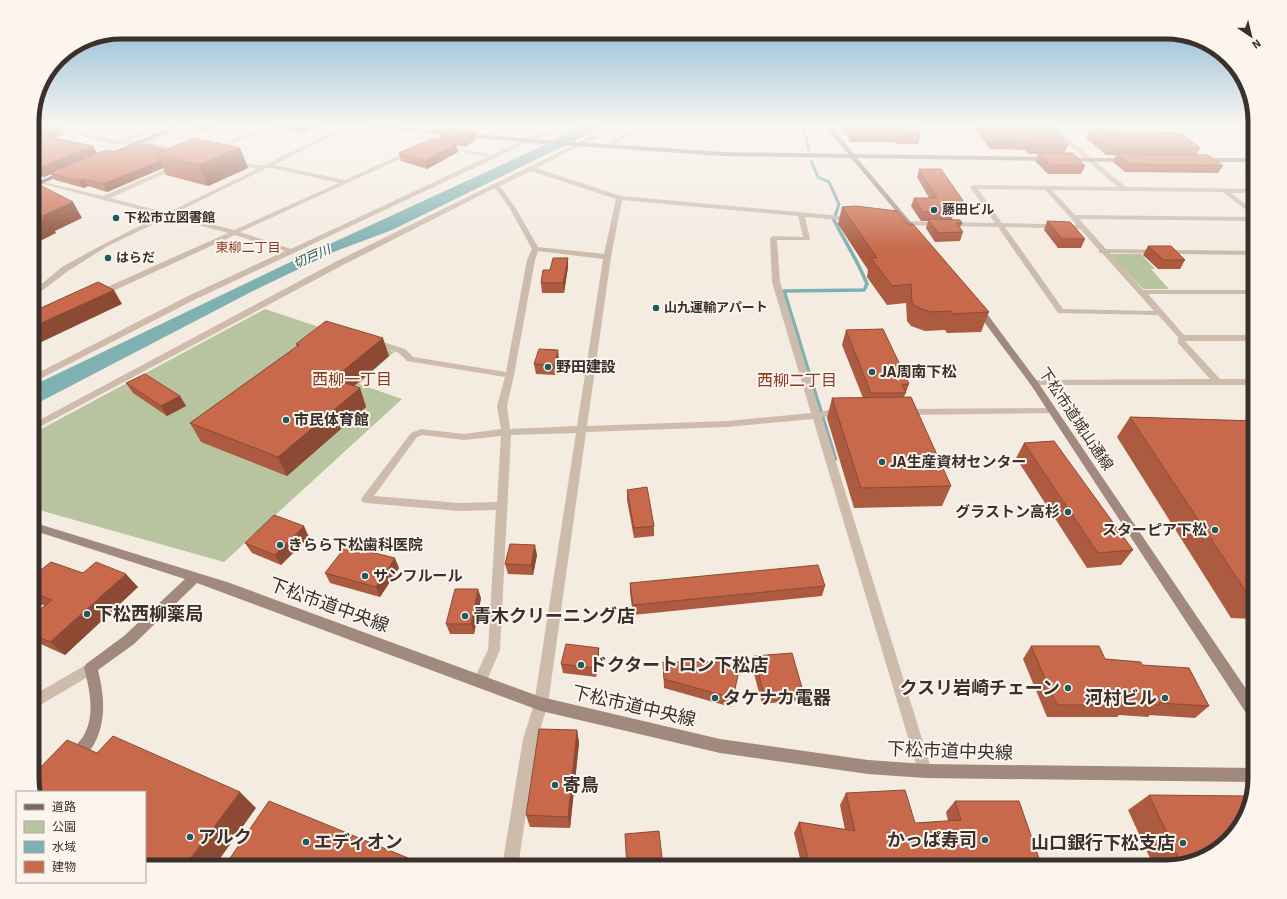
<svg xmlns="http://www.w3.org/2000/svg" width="1287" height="899" viewBox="0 0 1287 899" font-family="Signika,'Noto Sans JP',sans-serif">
<rect width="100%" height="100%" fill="#f4ebe1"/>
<g fill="#b8c4a0">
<polygon points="1110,254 1141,254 1155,269 1151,269 1169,289 1143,289"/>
<polygon points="265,309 394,352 359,384 402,399 224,562 32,508 32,434"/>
</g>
<polygon fill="#7fb0b2" points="583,125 607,125 392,230 336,251 251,292 32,406 32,386 282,266 538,148"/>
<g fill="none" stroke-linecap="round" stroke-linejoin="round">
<g stroke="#7fb0b2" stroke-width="3">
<polyline points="803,125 809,150"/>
<polyline points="811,161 818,177 829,182 839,204 834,219"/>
</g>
<path stroke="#7fb0b2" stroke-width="3.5" d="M798,336L784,291L864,290L867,284C858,261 845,242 834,220L835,218"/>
<polyline stroke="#7fb0b2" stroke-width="4.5" points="797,335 835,459"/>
<polyline stroke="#b9a596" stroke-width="1.5" stroke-dasharray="1 1" stroke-linecap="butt" points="786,125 794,144"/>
<g fill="#cdbbac" fill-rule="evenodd">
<path d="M42,125C53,125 62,129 72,130C80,131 89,125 98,125L79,132L119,141L156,125H163L127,141L144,142L185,125H193L150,143L184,150V152L182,153L146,146L112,144Z"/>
<polygon points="267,125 274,125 216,151 211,150"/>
<path d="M346,125H353L274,165L345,180L429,142L461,125H468L433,144L240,232L291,249L487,157L442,147V145L492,155L539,133L562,130L571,125H578L565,133L542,136L194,300L32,383V376L188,296L285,251L235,235L102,296H96V292L228,233L168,217L106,247L68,271L32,298V292L62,267L102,245L161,215L39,183V181L103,196L176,165H180V167L110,198L167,213L257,169L231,163V161L257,165H265ZM267,168H273L339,183L234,230L173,214Z"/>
<polygon points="516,125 523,125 501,139 497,139 497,137"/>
<path d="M614,125H621L536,168L621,196L852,217L855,219L852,221L805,217L810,239L809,240H777L780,282L820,412C828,410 841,407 847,413L842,416L822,417L932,771L930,776L925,778L920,776L918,771L813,419L727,427L586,432L548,704L537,739L518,867H502L523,739L534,704L576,433L511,435L500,650L485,685L480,687L475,685L473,681L488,650L496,510L459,511L366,503L362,502L361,499L411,433L421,429L464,434L501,429L497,406L505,377L407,361L399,353L370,344L369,342L373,339L405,349L413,357L506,372L527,260L532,249L509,207L495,188L343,265L32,431V424L337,261ZM531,171L616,199L604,254L538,247L515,207L500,186ZM622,200L798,216L803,237L773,236L770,238L772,282L811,413L727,421L587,426L611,257ZM538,251L603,259L577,426L510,429L507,406L514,375L535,260ZM422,435L464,440L501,436L497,502L459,503L374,496L417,437Z"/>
<polygon points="641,125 648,125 609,147 604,146"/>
<path d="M1035,125L1255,126V130L1055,128L1126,187L1255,189V193H1231L1255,212V217L1223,192L1052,190L1075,215L1255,217V221L1079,219L1106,249L1255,251V255L1110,253L1143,290H1255V294H1148L1184,335H1255V341H1185L1220,379H1255V385H1031L1029,383L1031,381L1034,380L1210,379L1178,343V337L1158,315L1058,313L998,227L900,225L897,223L900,221L995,223L970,187L973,185L1118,187L1049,128H1037ZM978,189L1045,190L1077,225L1002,223ZM1005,227L1080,229L1099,250V253H1102L1154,311L1063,309Z"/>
<polygon points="1052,408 1057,411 1055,413 904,415 899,412 904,409"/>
<polygon points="91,662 96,664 98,668 96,672 32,710 32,696"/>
</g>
<g fill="#a18a7d" fill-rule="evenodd">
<polygon points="360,125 379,125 532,139 723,152 848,154 824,125 830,125 854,154 1050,157 1053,159 1050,161 857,158 920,233 921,234 918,236 916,235 851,158 723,156 532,143 363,127"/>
<polygon points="1248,127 1255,127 1255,131 1248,129"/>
<polygon points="1064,158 1128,158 1131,160 1128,162 1066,161 1064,160"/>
<polygon points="1255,158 1255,162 1202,162 1199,160 1202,158"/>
<polygon points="976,307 982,307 1037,381 1255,702 1255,721 1250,719 1031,385 976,311"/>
<path d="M32,522L227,582L541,697L720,739L868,760L925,764L1255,768L1254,782L925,778L868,774L720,753L541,711L197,583L134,644L98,670C105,698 107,726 90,751C86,757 82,762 75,765L70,763L68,758C71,749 79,743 84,735C95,715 90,690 84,668L86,664L124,636L185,579L32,530Z"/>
</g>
<g fill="#7d675c" fill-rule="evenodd">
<polygon points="176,125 183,125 105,158 100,157"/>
<polygon points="64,171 69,172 32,188 32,184"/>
</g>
</g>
<g fill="#ac5a40">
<polygon points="32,125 49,125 50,126 52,125 50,125 66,125 61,127 65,134 54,138 97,153 167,150 240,148 248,168 208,186 166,175 163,168 107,192 88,186 84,188 55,180 51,174 44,177 32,174"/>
<polygon points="189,125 223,125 207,131 191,128"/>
<polygon points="273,125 321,125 304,133 274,127"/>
<polygon points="841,125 916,125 921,132 918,144 896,144 895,142 850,142"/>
<polygon points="972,125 1049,125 1068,145 1064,153 1085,166 1081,174 1048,174 1035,161 1038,154 1029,154 1025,150 990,149"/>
<polygon points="1089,130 1200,148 1196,155 1223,166 1218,173 1125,172 1113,162 1116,155 1106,155 1086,138"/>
<polygon points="439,134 476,140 465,147 456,145 458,152 427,169 401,161 399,153 440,141"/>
<polygon points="919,169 966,205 964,214 953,214 952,219 962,223 960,228 963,232 960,241 935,242 926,228 928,221 921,221 911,206 914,198 929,198 917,177"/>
<polygon points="842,207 908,224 989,312 981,332 947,333 945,330 925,331 911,326 907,321 906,303 887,305 867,277 868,270 838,224"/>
<polygon points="1047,221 1085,239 1081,248 1058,248 1044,230"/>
<polygon points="1148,246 1185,260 1180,269 1158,269 1143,255"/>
<polygon points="568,258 568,267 564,293 542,293 541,283 550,270"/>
<polygon points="846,330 909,384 904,397 951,486 942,506 854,508 827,418 832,398 863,398 842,345"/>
<polygon points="296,344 389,356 354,386 360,388 366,407 287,476 201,442 190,423 297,346"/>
<polygon points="559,360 555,375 536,374 534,364"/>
<polygon points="126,383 180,396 186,406 167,416 133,393"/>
<polygon points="1255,384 1255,399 1249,392"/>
<polygon points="1130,417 1255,421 1255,619 1231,618 1117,437"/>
<polygon points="1024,443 1133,550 1121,565 1087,568 1016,458"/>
<polygon points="627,490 654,526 654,536 634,538 627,500"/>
<polygon points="309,537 281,565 252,553 245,543"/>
<polygon points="537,555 533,575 508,574 505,564"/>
<polygon points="399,568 380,597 330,583 325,573"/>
<polygon points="83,573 138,587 65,655 34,641 32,640 32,616 45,606 34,601 32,599 32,577"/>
<polygon points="630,583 825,586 822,596 633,615 630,593"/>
<polygon points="481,598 474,634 450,634 446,624"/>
<polygon points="1031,646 1142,665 1209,706 1195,718 1150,715 1148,717 1119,715 1117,717 1047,717 1023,659"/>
<polygon points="599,648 599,657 596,677 563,673 561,664"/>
<polygon points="754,656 803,691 800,700 762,704 752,666"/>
<polygon points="663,662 740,666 731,707 664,688"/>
<polygon points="577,730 579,743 570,828 530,827 526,815"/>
<polygon points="846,793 915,823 948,821 946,812 955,801 1042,867 802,867 794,833 799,822 845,830 840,805"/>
<polygon points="1149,795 1206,858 1166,867 1154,867 1128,810"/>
</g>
<g fill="#8c4a34">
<polygon points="35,125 49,125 51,128 59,125 66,125 61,127 65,134 40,143 32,137 32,126"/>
<polygon points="205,125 223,125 207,131"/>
<polygon points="301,125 321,125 304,133"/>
<polygon points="475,132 476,140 465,147 464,139"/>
<polygon points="456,144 458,152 427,169 425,161"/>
<polygon points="93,146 98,155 50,173 51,174 44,177 39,168"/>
<polygon points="240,148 248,168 208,186 199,165"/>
<polygon points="160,161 163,168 107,192 103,184"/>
<polygon points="84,179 88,186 84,188 79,181"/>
<polygon points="73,202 82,218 55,231 56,233 32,245 32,224 42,216"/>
<polygon points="568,258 568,267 564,293 563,283"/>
<polygon points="114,290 122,304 35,345 32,342 32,327"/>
<polygon points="383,338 389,356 340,398 333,379"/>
<polygon points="558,350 559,360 555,375 554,365"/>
<polygon points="360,388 366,407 287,476 278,457"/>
<polygon points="180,396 186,406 167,416 161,406"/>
<polygon points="304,526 309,537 281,565 275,555"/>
<polygon points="535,545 537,555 533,575 531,565"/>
<polygon points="395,558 399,568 380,597 376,587"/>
<polygon points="126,574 138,587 65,655 50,642"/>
<polygon points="478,589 481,598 474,634 471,624"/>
<polygon points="599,648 599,657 596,677 595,668"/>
<polygon points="577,730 579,743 570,828 568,817"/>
<polygon points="240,792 256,808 214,867 184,867"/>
</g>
<g fill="#c8694b" stroke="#8c4a34">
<polygon points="53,125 60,125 34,134 93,146 39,168 32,166 32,147 34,146 32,146 32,133"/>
<polygon points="849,125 916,125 921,132 899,132 898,130 852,130"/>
<polygon points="981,125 1049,125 1068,145 1033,145 1028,140 993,140"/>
<polygon points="446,130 475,132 464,139 439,134"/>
<polygon points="1089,130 1180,133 1200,148 1109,147"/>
<polygon points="194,138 240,148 199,165 156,154"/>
<polygon points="431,139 456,144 425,161 399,153"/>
<polygon points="143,144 167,150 156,154 160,161 103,184 84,179 79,181 50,173 106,150 117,152"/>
<polygon points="1038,153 1073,153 1085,166 1051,165"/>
<polygon points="1117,154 1208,155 1223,166 1129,164"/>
<polygon points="919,169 941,169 966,205 949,205 954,212 923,212 914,198 937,198"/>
<polygon points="32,181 73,202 42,216 46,217 32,224"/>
<polygon points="856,206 897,211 908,224 913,224 989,312 953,314 951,311 931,312 917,307 912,303 911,284 892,286 871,258 877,258 842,207"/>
<polygon points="928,219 960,220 962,223 956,223 963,232 938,233"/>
<polygon points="1047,221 1070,222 1085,239 1062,239"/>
<polygon points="1148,246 1171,246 1185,260 1163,260"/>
<polygon points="553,258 568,258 563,283 541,283 543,270 550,270"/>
<polygon points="98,282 114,290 32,327 32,312"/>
<polygon points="326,321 383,338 333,379 360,388 278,457 190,423 299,345 296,344"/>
<polygon points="883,329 909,384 902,385 906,393 871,393 846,330"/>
<polygon points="539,349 558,350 554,365 534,364"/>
<polygon points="145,374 180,396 161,406 126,383"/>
<polygon points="911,397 951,486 861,488 832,398"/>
<polygon points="1130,417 1255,421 1255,599 1251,599"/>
<polygon points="1054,441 1133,550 1098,553 1024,443"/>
<polygon points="647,487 654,526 634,528 627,490"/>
<polygon points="274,515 304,526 275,555 245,543"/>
<polygon points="510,544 535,545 531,565 505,564"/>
<polygon points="346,546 395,558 376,587 325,573"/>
<polygon points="51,562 83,573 96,562 126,574 50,642 32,634 32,616 52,600 32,592 32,577"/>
<polygon points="818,565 825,586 633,605 630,583"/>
<polygon points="455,589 478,589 471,624 446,624"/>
<polygon points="566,644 599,648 595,668 561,664"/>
<polygon points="1031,646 1099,646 1105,659 1141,662 1142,665 1189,668 1209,706 1159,703 1160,705 1127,703 1128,705 1057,705"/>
<polygon points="792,653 803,691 764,695 754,656"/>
<polygon points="663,662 723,662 740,666 733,698 664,679"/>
<polygon points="539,729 577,730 568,817 526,815"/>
<polygon points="113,736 240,792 184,867 145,867 145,792 35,792 32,784 32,776 67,740 97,753"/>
<polygon points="905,790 915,823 961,820 955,801 1019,801 1042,867 810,867 799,822 855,831 846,793"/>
<polygon points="1149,795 1245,796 1249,798 1240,828 1206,858 1181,863"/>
<polygon points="269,801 430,867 224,867"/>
<polygon points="659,831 663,867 627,867 625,834"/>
</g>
<linearGradient id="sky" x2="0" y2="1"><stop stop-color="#7eb2d2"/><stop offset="0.5" stop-color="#faf6f2"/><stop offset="1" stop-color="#faf6f2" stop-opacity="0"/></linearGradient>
<rect width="1287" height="251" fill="url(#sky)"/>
<g fill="#1f5a5e" stroke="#fbf5ee" stroke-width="1.5">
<circle cx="934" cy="210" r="4"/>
<circle cx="116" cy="218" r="4"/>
<circle cx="108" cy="258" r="4"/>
<circle cx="656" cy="308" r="4"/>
<circle cx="548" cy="367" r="4"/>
<circle cx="872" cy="372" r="4"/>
<circle cx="286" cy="420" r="4"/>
<circle cx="882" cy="462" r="4"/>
<circle cx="1068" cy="512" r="4"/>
<circle cx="1215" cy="530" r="4"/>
<circle cx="280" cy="545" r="4"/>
<circle cx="365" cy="576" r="4"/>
<circle cx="87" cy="614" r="4"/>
<circle cx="465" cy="616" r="4"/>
<circle cx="581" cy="665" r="4"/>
<circle cx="1068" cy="688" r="4"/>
<circle cx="715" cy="698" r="4"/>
<circle cx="1165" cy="698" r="4"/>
<circle cx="555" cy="785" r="4"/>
<circle cx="190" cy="837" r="4"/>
<circle cx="985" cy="840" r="4"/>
<circle cx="306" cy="842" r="4"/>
<circle cx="1183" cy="843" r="4"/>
</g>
<g text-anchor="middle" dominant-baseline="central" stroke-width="4" stroke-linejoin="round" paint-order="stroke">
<g font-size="13" font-weight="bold" fill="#3b302b" stroke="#fbf5ee" text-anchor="start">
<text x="942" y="210">藤田ビル</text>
<text x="124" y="218">下松市立図書館</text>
<text x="116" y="258">はらだ</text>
<text x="664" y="308">山九運輸アパート</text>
</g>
<g font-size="13" fill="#8c3b22" stroke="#fbf5ee">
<text x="248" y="248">東柳二丁目</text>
</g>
<g font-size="13" font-style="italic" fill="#1f5a5e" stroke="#fbf5ee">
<text transform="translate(312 257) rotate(-24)">切戸川</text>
</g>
<g font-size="15" font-weight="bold" fill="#3b302b" stroke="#fbf5ee" text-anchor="start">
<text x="556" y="367">野田建設</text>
<text x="880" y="372">JA周南下松</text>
<text x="294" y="420">市民体育館</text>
<text x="890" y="462">JA生産資材センター</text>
<text x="1060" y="512" text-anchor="end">グラストン高杉</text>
<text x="1207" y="530" text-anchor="end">スターピア下松</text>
<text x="288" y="545">きらら下松歯科医院</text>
<text x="373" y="576">サンフルール</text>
</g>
<g font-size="15" fill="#3b302b" stroke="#fbf5ee">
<text transform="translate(1076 419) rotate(56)">下松市道城山通線</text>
</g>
<g font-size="16" fill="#8c3b22" stroke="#fbf5ee">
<text x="352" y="380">西柳一丁目</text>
<text x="797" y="381">西柳二丁目</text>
</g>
<g font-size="18" fill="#3b302b" stroke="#fbf5ee">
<text transform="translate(329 605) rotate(20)">下松市道中央線</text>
<text transform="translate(634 706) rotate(13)">下松市道中央線</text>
<text transform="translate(950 751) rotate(2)">下松市道中央線</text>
</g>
<g font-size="18" font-weight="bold" fill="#3b302b" stroke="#fbf5ee" text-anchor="start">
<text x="95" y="614">下松西柳薬局</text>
<text x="473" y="616">青木クリーニング店</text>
<text x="589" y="665">ドクタートロン下松店</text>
<text x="1060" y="688" text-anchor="end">クスリ岩崎チェーン</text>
<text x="723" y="698">タケナカ電器</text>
<text x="1157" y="698" text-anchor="end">河村ビル</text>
<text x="563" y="785">寄鳥</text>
<text x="198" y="837">アルク</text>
<text x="977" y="840" text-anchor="end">かっぱ寿司</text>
<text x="314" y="842">エディオン</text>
<text x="1175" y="843" text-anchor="end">山口銀行下松支店</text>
</g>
</g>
<path d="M0 0H1287V899H0ZM121 39H1166A82 82 0 0 1 1248 121V778A82 82 0 0 1 1166 860H121A82 82 0 0 1 39 778V121A82 82 0 0 1 121 39Z" fill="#fbf5ee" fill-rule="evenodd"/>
<path fill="none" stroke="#3b302b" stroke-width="5" d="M121 39H1166A82 82 0 0 1 1248 121V778A82 82 0 0 1 1166 860H121A82 82 0 0 1 39 778V121A82 82 0 0 1 121 39Z"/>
<rect x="16" y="791" width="130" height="92" fill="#fbf5ee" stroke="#aea6a0"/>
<rect x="24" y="804" width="20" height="6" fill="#7d675c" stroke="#aea6a0"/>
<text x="52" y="811" font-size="12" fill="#3b302b">道路</text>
<rect x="24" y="821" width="20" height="12" fill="#b8c4a0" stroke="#aea6a0"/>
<text x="52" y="831" font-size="12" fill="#3b302b">公園</text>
<rect x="24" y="841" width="20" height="12" fill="#7fb0b2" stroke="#aea6a0"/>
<text x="52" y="851" font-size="12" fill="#3b302b">水域</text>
<rect x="24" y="861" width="20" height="12" fill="#c8694b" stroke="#aea6a0"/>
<text x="52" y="871" font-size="12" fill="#3b302b">建物</text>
<g transform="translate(1251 36) rotate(145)" stroke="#fbf5ee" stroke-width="3" paint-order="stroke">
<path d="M0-3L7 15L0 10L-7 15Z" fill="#3b302b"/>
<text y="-6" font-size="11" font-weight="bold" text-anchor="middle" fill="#3b302b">N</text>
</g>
</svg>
